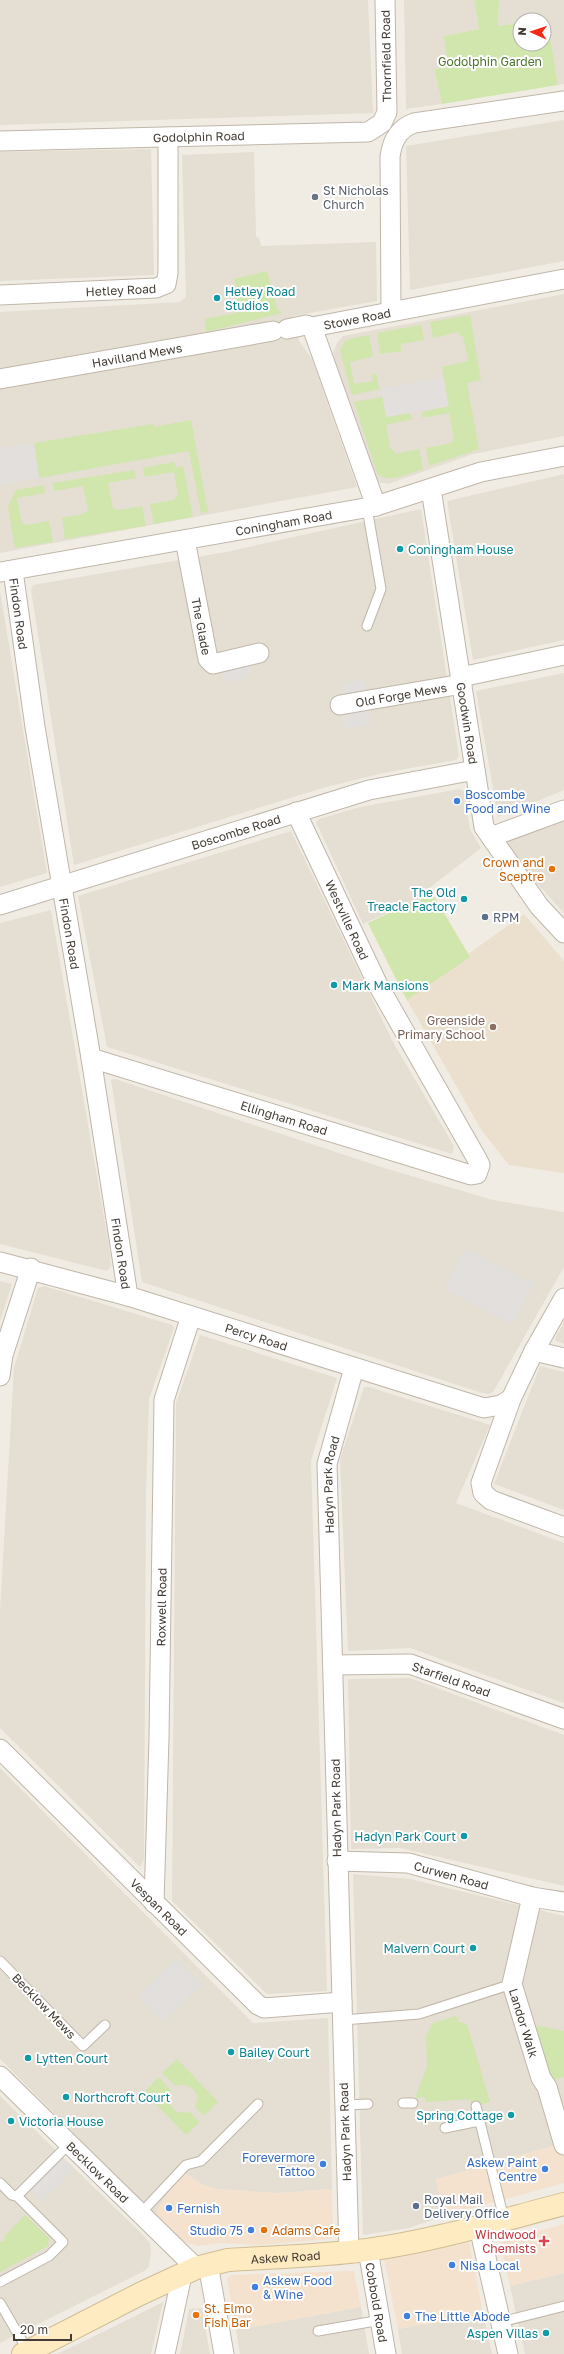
<svg xmlns="http://www.w3.org/2000/svg" width="564" height="2354" viewBox="0 0 564 2354" font-family="'Golos Text',sans-serif">
<rect width="100%" height="100%" fill="#f1ece3"/>
<g fill="#e5ded2">
<polygon points="0,0 368,0 373,113 0,125"/>
<polygon points="404,0 474,0 479,29 444,36 448,67 434,69 442,104 406,109"/>
<polygon points="499,0 564,0 564,84 558,85 547,19 520,20 520,23 498,26"/>
<polygon points="564,120 564,261 410,290 406,146"/>
<polygon points="151,149 154,275 0,281 0,152"/>
<polygon points="254,152 256,237 259,238 261,246 376,242 377,301 293,316 299,341 312,359 357,487 0,553 0,312 180,302 186,297 182,155"/>
<polygon points="564,294 564,436 473,454 388,484 378,482 335,361 333,352 337,343 343,336"/>
<polygon points="564,474 564,640 473,660 447,501"/>
<polygon points="421,509 459,756 456,760 383,773 326,787 74,865 31,590 33,585 226,552"/>
<polygon points="0,591 47,873 0,887"/>
<polygon points="564,673 564,790 498,817 476,691"/>
<polygon points="460,789 464,791 470,829 481,848 428,889 432,893 363,924 316,822 319,819 360,807"/>
<polygon points="564,819 564,913 506,849 512,834"/>
<polygon points="291,831 393,1042 454,1146 452,1154 107,1047 78,896"/>
<polygon points="51,910 110,1252 111,1266 107,1271 0,1244 0,923"/>
<polygon points="115,1079 381,1167 493,1200 564,1212 564,1267 493,1392 489,1394 482,1393 142,1282 111,1080"/>
<polygon points="0,1281 12,1284 0,1321"/>
<polygon points="44,1286 172,1325 174,1328 149,1399 146,1493 144,1859 140,1867 0,1728 0,1611 14,1368 38,1288"/>
<polygon points="564,1323 564,1344 556,1341 555,1338"/>
<polygon points="200,1335 337,1378 311,1460 327,1991 267,1994 172,1901 176,1403"/>
<polygon points="540,1366 564,1372 564,1510 494,1484"/>
<polygon points="364,1387 369,1387 490,1425 456,1503 564,1543 564,1703 410,1648 348,1651 340,1459"/>
<polygon points="410,1678 564,1735 564,1886 400,1848 351,1849 348,1679"/>
<polygon points="0,1768 253,2023 328,2018 332,2189 278,2193 217,2189 203,2185 183,2172 154,2214 0,2059"/>
<polygon points="353,1874 410,1879 564,1916 564,2143 436,2179 444,2216 409,2228 363,2235"/>
<polygon points="0,2096 142,2234 150,2243 151,2251 149,2266 146,2270 0,2343"/>
<polygon points="564,2273 564,2354 525,2354 510,2286"/>
<polygon points="163,2302 151,2354 57,2354 117,2325"/>
<polygon points="361,2307 369,2354 240,2354 236,2330"/>
<polygon points="202,2308 210,2354 180,2354 189,2309"/>
<polygon points="483,2314 492,2354 402,2354 398,2329"/>
</g>
<g fill="#f4e1ce">
<polygon points="564,2143 564,2183 444,2216 436,2179"/>
<polygon points="183,2172 203,2185 217,2189 278,2193 332,2189 333,2231 330,2239 260,2245 221,2243 198,2246 182,2241 154,2214"/>
<polygon points="564,2224 564,2273 510,2286 500,2242"/>
<polygon points="469,2242 483,2314 398,2329 384,2259"/>
<polygon points="354,2271 361,2307 236,2330 227,2279 230,2275"/>
</g>
<polygon fill="#ebe0cd" points="432,893 468,954 524,914 564,961 564,1173 509,1165 482,1131 400,988 368,923"/>
<g fill="#d0e6ac">
<polygon points="474,0 499,0 498,26 520,23 520,44 544,44 544,20 537,20 547,18 558,85 442,104 434,69 448,67 444,36 479,29"/>
<polygon points="267,271 277,308 282,313 206,332 205,319 240,312 234,279"/>
<polygon points="470,315 481,380 467,383 479,449 429,466 426,448 452,443 454,439 449,413 423,418 422,412 449,406 442,367 468,361 463,336 460,336 459,332 433,338 430,322"/>
<polygon points="421,325 424,340 401,344 401,351 380,354 377,333"/>
<polygon points="369,335 373,355 371,357 350,362 354,384 373,381 372,374 376,373 379,389 352,395 340,350 346,340"/>
<path d="M383,397L386,417L410,413L412,419L386,425L391,450H394L395,454L419,449L423,469C409,473 388,485 377,473L354,402Z"/>
<polygon points="191,420 208,512 201,513 189,451 39,478 34,443 153,424 154,427"/>
<polygon points="174,462 176,468 183,466 193,517 154,524 150,504 174,500 175,497 178,496 174,472 145,477 143,468"/>
<polygon points="134,470 136,478 108,483 113,508 118,510 142,506 146,526 65,539 62,518 84,514 84,512 88,511 83,486 54,491 53,483"/>
<polygon points="44,485 45,493 17,498 22,523 27,525 49,521 53,542 15,548 8,507 16,490"/>
<polygon points="432,893 470,957 407,1000 368,923"/>
<polygon points="456,2016 459,2022 467,2024 490,2102 472,2107 470,2099 426,2102 425,2097 415,2098 427,2067 426,2036 433,2023"/>
<polygon points="540,2026 564,2031 564,2077 552,2080 536,2027"/>
<path d="M177,2059L218,2102L204,2116L195,2107L198,2098C195,2087 186,2082 176,2086L162,2073Z"/>
<path d="M159,2077L171,2090C164,2104 175,2116 190,2112L200,2122L186,2135L144,2092Z"/>
<polygon points="25,2215 49,2238 48,2246 0,2272 0,2242 4,2241 5,2236"/>
</g>
<g fill="#e2dfdc">
<polygon points="443,377 448,406 386,417 381,388"/>
<polygon points="34,443 39,478 0,485 0,448"/>
<polygon points="248,663 251,676 225,683 222,669"/>
<polygon points="364,679 371,724 344,729 338,701 344,684"/>
<polygon points="466,1248 534,1284 511,1325 444,1288"/>
<polygon points="176,1959 202,1985 163,2022 138,1997"/>
<polygon points="61,2158 73,2170 42,2202 30,2190"/>
</g>
<g fill="none" stroke-linecap="round" stroke-linejoin="round">
<g stroke="#c0b6a9" stroke-width="11">
<g id="service">
<polyline points="367,508 381,589 367,626"/>
<polyline points="0,1961 83,2046 105,2025"/>
<polyline points="343,2020 419,2014 512,1984"/>
<polyline points="403,2103 413,2103"/>
<polyline points="344,2105 368,2104"/>
<polyline points="476,2106 504,2219"/>
<polyline points="445,2128 479,2121"/>
<polyline points="0,2183 12,2195 17,2196"/>
<polyline points="140,2214 186,2165 201,2161 258,2104"/>
<polyline points="0,2282 49,2256 63,2242 17,2196 69,2144"/>
<polyline points="0,2303 28,2351"/>
<polyline points="501,2322 564,2306"/>
<polyline points="318,2331 381,2320"/>
</g>
</g>
<g stroke="#c0b6a9" stroke-width="21">
<g id="minor">
<path id="s1" d="M0,141L368,132L382,123L387,112L385,0"/>
<path id="s2" d="M0,295L156,288L166,284L168,273V137"/>
<path d="M391,311L390,157C392,141 398,129 414,123L564,101"/>
<polyline points="287,329 306,325 312,327"/>
<path id="s3" d="M0,379L273,331"/>
<path id="s4" d="M431,489L484,827L539,906L564,933"/>
<path id="s5" d="M376,506L312,327L564,279"/>
<path id="s6" d="M185,540L208,659L213,664L259,653"/>
<path id="s7" d="M13,571L35,727L91,1058L128,1296"/>
<path id="s8" d="M1,572L376,506L481,472L564,456"/>
<polyline points="461,677 564,655"/>
<path id="s9" d="M340,705L462,684"/>
<polyline points="491,837 564,810"/>
<path id="s10" d="M0,905L369,790L475,770"/>
<path id="s11" d="M91,1058L471,1175L477,1174L480,1165L477,1159L378,985L296,812"/>
<path id="s12" d="M0,1262L128,1296L484,1408L501,1405L511,1399"/>
<polyline points="564,1298 534,1351 511,1399 481,1483 483,1493 491,1500 564,1527"/>
<polyline points="534,1351 564,1358"/>
<polyline points="0,1376 3,1355 31,1268"/>
<path id="s13" d="M334,1665L410,1664L564,1719"/>
<path id="s14" d="M0,1749L258,2005L264,2008L342,2002"/>
<path id="s15" d="M337,1861L408,1863L532,1897L564,1902"/>
<path id="s16" d="M532,1897L512,1984L541,2078L547,2087L564,2145"/>
<path id="s17" d="M154,1903L159,1738L164,1400L191,1316"/>
<path id="s18" d="M0,2076L196,2268"/>
<polyline points="479,2227 508,2354"/>
<path id="s19" d="M368,2250L386,2354"/>
<path id="s20" d="M349,2252L327,1464L354,1368"/>
<polyline points="208,2264 224,2354"/>
<polyline points="165,2354 182,2275"/>
</g>
</g>
<g stroke="#d1bd94" stroke-width="24">
<g id="secondary">
<path id="s21" d="M23,2354L140,2294L196,2268L228,2260C274,2257 321,2256 367,2250C434,2241 498,2221 564,2204"/>
</g>
</g>
<use href="#service" stroke="#fff" stroke-width="9"/>
<use href="#minor" stroke="#fff" stroke-width="19"/>
<use href="#secondary" stroke="#feebc1" stroke-width="22"/>
</g>
<circle fill="#6b7280" stroke="#fff" stroke-width="1.5" cx="315" cy="197" r="4"/>
<g fill="#0f9aa8" stroke="#fff" stroke-width="1.5">
<circle cx="217" cy="298" r="4"/>
<circle cx="400" cy="549" r="4"/>
<circle cx="464" cy="899" r="4"/>
<circle cx="334" cy="985" r="4"/>
<circle cx="464" cy="1836" r="4"/>
<circle cx="473" cy="1948" r="4"/>
<circle cx="231" cy="2052" r="4"/>
<circle cx="28" cy="2058" r="4"/>
<circle cx="66" cy="2097" r="4"/>
<circle cx="511" cy="2115" r="4"/>
<circle cx="11" cy="2121" r="4"/>
<circle cx="546" cy="2333" r="4"/>
</g>
<g fill="#3f7fe0" stroke="#fff" stroke-width="1.5">
<circle cx="457" cy="801" r="4"/>
<circle cx="323" cy="2164" r="4"/>
<circle cx="545" cy="2169" r="4"/>
<circle cx="169" cy="2208" r="4"/>
<circle cx="251" cy="2230" r="4"/>
<circle cx="452" cy="2265" r="4"/>
<circle cx="255" cy="2287" r="4"/>
<circle cx="407" cy="2316" r="4"/>
</g>
<g fill="#e8710a" stroke="#fff" stroke-width="1.5">
<circle cx="552" cy="869" r="4"/>
<circle cx="264" cy="2230" r="4"/>
<circle cx="196" cy="2315" r="4"/>
</g>
<g fill="#5c6f8a" stroke="#fff" stroke-width="1.5">
<circle cx="485" cy="917" r="4"/>
<circle cx="416" cy="2206" r="4"/>
</g>
<circle fill="#8d6e63" stroke="#fff" stroke-width="1.5" cx="493" cy="1027" r="4"/>
<path fill="#e0444e" stroke="#fff" stroke-width="1.5" d="M542 2235h4v4h4v4h-4v4h-4v-4h-4v-4h4z"/>
<g text-anchor="middle" dominant-baseline="central" stroke-width="4" stroke-linejoin="round" paint-order="stroke">
<g font-size="12" fill="#433c34" stroke="#fff">
<text transform="translate(386 56) rotate(-91)">Thornfield Road</text>
<text stroke="none"><textPath href="#s1" startOffset="199">Godolphin Road</textPath></text>
<text stroke="none"><textPath href="#s2" startOffset="121">Hetley Road</textPath></text>
<text stroke="none"><textPath href="#s5" startOffset="236">Stowe Road</textPath></text>
<text stroke="none"><textPath href="#s3" startOffset="139">Havilland Mews</textPath></text>
<text stroke="none"><textPath href="#s8" startOffset="287">Coningham Road</textPath></text>
<text stroke="none"><textPath href="#s7" startOffset="43">Findon Road</textPath></text>
<text stroke="none"><textPath href="#s6" startOffset="88">The Glade</textPath></text>
<text stroke="none"><textPath href="#s9" startOffset="62">Old Forge Mews</textPath></text>
<text stroke="none"><textPath href="#s4" startOffset="237">Goodwin Road</textPath></text>
<text stroke="none"><textPath href="#s10" startOffset="247">Boscombe Road</textPath></text>
<text transform="translate(347 920) rotate(65)">Westville Road</text>
<text stroke="none"><textPath href="#s7" startOffset="367">Findon Road</textPath></text>
<text stroke="none"><textPath href="#s11" startOffset="202">Ellingham Road</textPath></text>
<text stroke="none"><textPath href="#s7" startOffset="691">Findon Road</textPath></text>
<text stroke="none"><textPath href="#s12" startOffset="267">Percy Road</textPath></text>
<text stroke="none"><textPath href="#s20" startOffset="768">Hadyn Park Road</textPath></text>
<text stroke="none"><textPath href="#s17" startOffset="296">Roxwell Road</textPath></text>
<text stroke="none"><textPath href="#s13" startOffset="120">Starfield Road</textPath></text>
<text transform="translate(336 1808) rotate(-91)">Hadyn Park Road</text>
<text stroke="none"><textPath href="#s15" startOffset="116">Curwen Road</textPath></text>
<text stroke="none"><textPath href="#s14" startOffset="224">Vespan Road</textPath></text>
<text transform="translate(44 2006) rotate(46)">Becklow Mews</text>
<text stroke="none"><textPath href="#s16" startOffset="130">Landor Walk</textPath></text>
<text transform="translate(345 2132) rotate(-92)">Hadyn Park Road</text>
<text stroke="none"><textPath href="#s18" startOffset="137">Becklow Road</textPath></text>
<text stroke="none"><textPath href="#s21" startOffset="284">Askew Road</textPath></text>
<text stroke="none"><textPath href="#s19" startOffset="53">Cobbold Road</textPath></text>
</g>
<g font-size="12" fill="#4a7329" stroke="#fff">
<text x="490" y="61">Godolphin Garden</text>
</g>
<g font-size="12" fill="#5b616d" stroke="#fff" text-anchor="start">
<text x="323" y="190">St Nicholas<tspan x="323" dy="14">Church</tspan></text>
</g>
<g font-size="12" fill="#0d838f" stroke="#fff" text-anchor="start">
<text x="225" y="291">Hetley Road<tspan x="225" dy="14">Studios</tspan></text>
<text x="408" y="549">Coningham House</text>
<text x="456" y="892" text-anchor="end">The Old<tspan x="456" dy="14">Treacle Factory</tspan></text>
<text x="342" y="985">Mark Mansions</text>
<text x="456" y="1836" text-anchor="end">Hadyn Park Court</text>
<text x="465" y="1948" text-anchor="end">Malvern Court</text>
<text x="239" y="2052">Bailey Court</text>
<text x="36" y="2058">Lytten Court</text>
<text x="74" y="2097">Northcroft Court</text>
<text x="503" y="2115" text-anchor="end">Spring Cottage</text>
<text x="19" y="2121">Victoria House</text>
<text x="538" y="2333" text-anchor="end">Aspen Villas</text>
</g>
<g font-size="12" fill="#366cbe" stroke="#fff" text-anchor="start">
<text x="465" y="794">Boscombe<tspan x="465" dy="14">Food and Wine</tspan></text>
<text x="315" y="2157" text-anchor="end">Forevermore<tspan x="315" dy="14">Tattoo</tspan></text>
<text x="537" y="2162" text-anchor="end">Askew Paint<tspan x="537" dy="14">Centre</tspan></text>
<text x="177" y="2208">Fernish</text>
<text x="243" y="2230" text-anchor="end">Studio 75</text>
<text x="460" y="2265">Nisa Local</text>
<text x="263" y="2280">Askew Food<tspan x="263" dy="14">&amp; Wine</tspan></text>
<text x="415" y="2316">The Little Abode</text>
</g>
<g font-size="12" fill="#c56008" stroke="#fff" text-anchor="start">
<text x="544" y="862" text-anchor="end">Crown and<tspan x="544" dy="14">Sceptre</tspan></text>
<text x="272" y="2230">Adams Cafe</text>
<text x="204" y="2308">St. Elmo<tspan x="204" dy="14">Fish Bar</tspan></text>
</g>
<g font-size="12" fill="#4e5e75" stroke="#fff" text-anchor="start">
<text x="493" y="917">RPM</text>
<text x="424" y="2199">Royal Mail<tspan x="424" dy="14">Delivery Office</tspan></text>
</g>
<g font-size="12" fill="#785e54" stroke="#fff" text-anchor="end">
<text x="485" y="1020">Greenside<tspan x="485" dy="14">Primary School</tspan></text>
</g>
<g font-size="12" fill="#be3a42" stroke="#fff" text-anchor="end">
<text x="536" y="2234">Windwood<tspan x="536" dy="14">Chemists</tspan></text>
</g>
</g>
<g transform="translate(532 32) rotate(273)"><circle r="19" fill="#ffffff" stroke="#b4b1ae"/>
<path d="M0-3L7 15L0 10L-7 15Z" fill="#f62816"/>
<text y="-6" font-size="11" font-weight="bold" text-anchor="middle" fill="#433c34">N</text>
</g>
<path d="M14 2334v6h57v-6" fill="none" stroke="#433c34" stroke-width="2"/>
<text x="20" y="2334" font-size="12" fill="#433c34" stroke="#ffffff" stroke-width="3" paint-order="stroke">20 m</text>
</svg>
